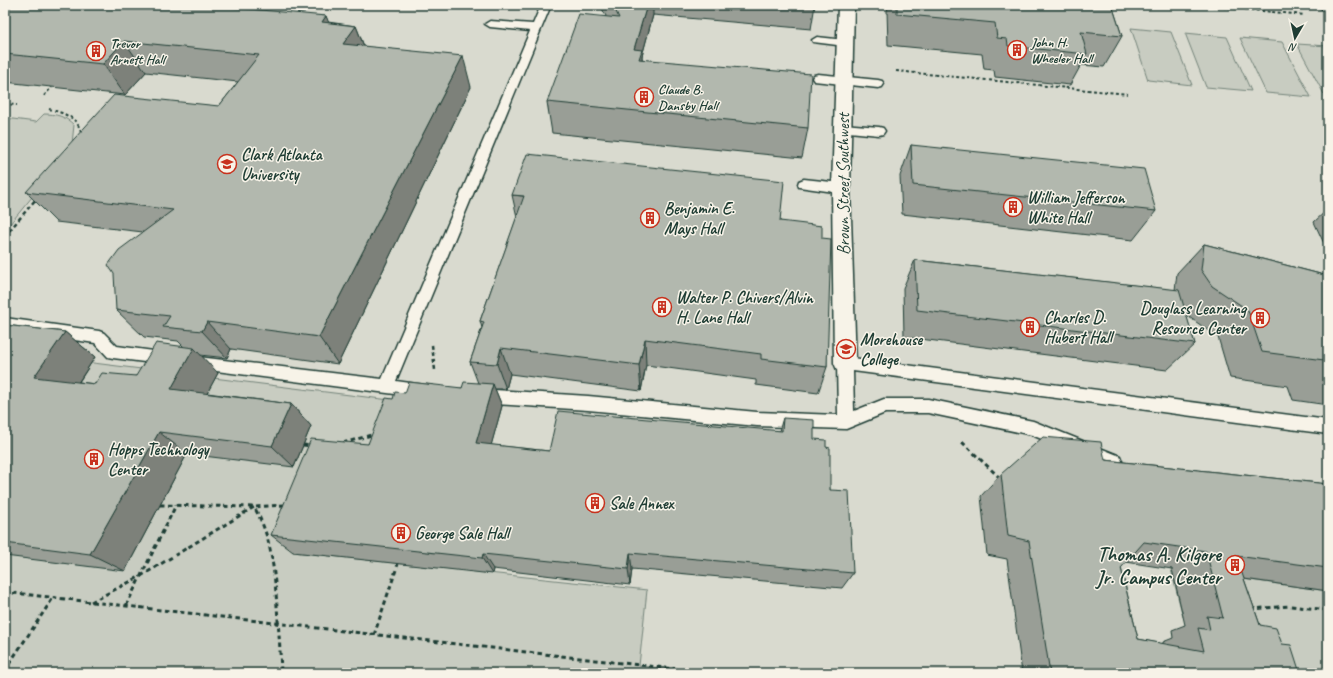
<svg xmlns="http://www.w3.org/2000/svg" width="1333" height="678" viewBox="0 0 1333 678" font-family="Caveat,sans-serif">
<rect width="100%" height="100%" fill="#eae8dd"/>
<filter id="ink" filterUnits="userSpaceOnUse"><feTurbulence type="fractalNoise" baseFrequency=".025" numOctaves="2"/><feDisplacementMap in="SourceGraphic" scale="8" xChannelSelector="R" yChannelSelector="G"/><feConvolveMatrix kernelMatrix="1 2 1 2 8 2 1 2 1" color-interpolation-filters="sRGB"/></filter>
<g filter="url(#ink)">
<rect fill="#d9dacf" x="5" y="5" width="1323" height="668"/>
<g fill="#c8ccc1" stroke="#74847a">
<polygon points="1131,28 1171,32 1192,85 1148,80"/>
<polygon points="1185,33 1227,37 1251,91 1206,87"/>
<polygon points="1240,38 1282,42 1311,97 1266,93"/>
<polygon points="1297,44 1328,46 1328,98 1326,98"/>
<path d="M44,114C56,114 65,116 74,125L72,144L69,152L5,230V118L36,122Z"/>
<polygon points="5,352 406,402 293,552 647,590 639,666 709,673 5,673"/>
<polygon points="1171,569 1328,591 1328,673 1254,673 1215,621 1183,617"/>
</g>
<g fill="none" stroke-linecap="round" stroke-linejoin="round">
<g stroke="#1f3d34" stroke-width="3">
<g id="service">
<polygon points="541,5 551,5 396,381 432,386 434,391 432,396 426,398 185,367 182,362 185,357 190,356 382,379 530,31 490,27 485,24 490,21 533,24"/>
<polygon points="817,37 845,40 850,43 845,46 813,42 812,40"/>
<polygon points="818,74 878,80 882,81 884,84 882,87 878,88 814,81 812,78 814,75"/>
<polygon points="843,124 879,127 883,128 885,131 883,134 879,135 839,131 837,128 839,125"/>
<polygon points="804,179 841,183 846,185 847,188 846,191 841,193 799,187 798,184 799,181"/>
<polygon points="5,318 99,331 104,333 117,346 168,353 173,354 176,359 173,364 168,365 113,358 108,357 95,343 5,330"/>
<polygon points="845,357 1328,420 1328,434 853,371 854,411 884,399 928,399 1033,421 1120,456 1122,461 1120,466 1114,469 1032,435 928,413 885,413 846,429 757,426 588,410 478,403 472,401 470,396 472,391 478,389 588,396 757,412 838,415 837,363 840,358"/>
</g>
</g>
<g stroke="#1f3d34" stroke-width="3">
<g id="minor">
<polygon points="838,5 854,5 850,188 856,363 853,370 845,373 837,370 834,363 832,188"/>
<polygon points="1318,5 1328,5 1328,10 1321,8"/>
</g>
</g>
<g stroke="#1f3d34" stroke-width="2" stroke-dasharray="3 2.5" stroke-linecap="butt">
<polyline points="1201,5 1304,15"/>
<polyline points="896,71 1128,94"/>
<polyline points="44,96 52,87"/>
<polyline points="5,104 17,105"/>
<path d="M49,109C63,113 78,117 81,133"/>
</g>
<g stroke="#1f3d34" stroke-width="2.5" stroke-dasharray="4 3" stroke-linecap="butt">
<polyline points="5,236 36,199"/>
<polyline points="432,345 435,370"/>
</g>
<g stroke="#1f3d34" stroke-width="3" stroke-dasharray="4.5 3.5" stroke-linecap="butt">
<polyline points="962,442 1000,478"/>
<polyline points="343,443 375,434"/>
<polyline points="303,445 311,446"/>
<polyline points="160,505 254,507 285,505"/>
<polyline points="5,592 709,673"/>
<path d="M91,602L141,576L254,507C270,534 273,562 276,593C278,619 280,646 281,673"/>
<polyline points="126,606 176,505"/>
<polyline points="1251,609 1290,606 1328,610"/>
<polyline points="374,635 398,564"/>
<polyline points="5,670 53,598"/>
</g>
<use href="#service" fill="#f7f3e8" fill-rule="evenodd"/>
<use href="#minor" fill="#f7f3e8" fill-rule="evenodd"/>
</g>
<g fill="#999e96" stroke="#1f3d34" fill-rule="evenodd">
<polygon points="5,5 326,16 328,22 356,26 364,46 471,87 338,364 231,349 227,358 200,355 218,373 207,393 291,404 311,426 294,467 187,454 125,571 5,556 5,325 65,332 95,357 79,382 95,384 136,376 184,347 178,341 144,337 116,310 143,232 56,222 26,192 219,106 238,82 146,72 125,95 5,82"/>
<polygon points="600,5 815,5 811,29 653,15 642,56 642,59 808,128 802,158 552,133 547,102 606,16"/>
<polygon points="889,5 1112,5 1122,36 1104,67 1081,65 1070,85 995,77 994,70 984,69 982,54 888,45 887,11"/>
<polygon points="911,145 1156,211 1133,240 902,214 900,176"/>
<polygon points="512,195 780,221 822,238 827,367 818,393 756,385 756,380 646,365 641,391 510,374 506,389 495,389 502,406 491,445 549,451 779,431 783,418 826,447 830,490 853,573 842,588 632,569 630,585 493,569 492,574 293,552 271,535 368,444 393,399 405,393 462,388 478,383 470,362 482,328 480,321 517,217"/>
<polygon points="1328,209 1328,252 1314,222"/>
<polygon points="1204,244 1328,276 1328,405 1293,400 1288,386 1230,378 1218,337 1186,315 1195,344 1167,370 904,337 903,288 915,260 1175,290 1177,273"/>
<path d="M1105,460L1328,484V591L1244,579L1260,625L1282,644L1300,673H1022L1007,559L987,555L981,496L1001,474ZM1126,562L1172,569L1185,625L1172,630L1173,638L1163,642V644L1138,639L1121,568Z"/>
</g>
<g fill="#7d817a" stroke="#1f3d34">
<polygon points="647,5 653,5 653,15 642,56 643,81 634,49"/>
<polygon points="326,16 339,47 322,22"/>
<polygon points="356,26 368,57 343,44"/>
<polygon points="124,41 146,72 125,95 103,64"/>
<polygon points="463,56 471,87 338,364 319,337"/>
<polygon points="207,322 231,349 227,358 202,331"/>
<polygon points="65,332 95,357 66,401 34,377"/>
<polygon points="645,339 646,365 641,391 639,365"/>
<polygon points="194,348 218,373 197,412 171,389"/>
<polygon points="501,348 510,374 506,389 497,364"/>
<polygon points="493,384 502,406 486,464 476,443"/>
<polygon points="291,404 311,426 294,467 272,446"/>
<polygon points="159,432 187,454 125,571 90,554"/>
<polygon points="630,553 632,569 630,585 628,569"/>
<polygon points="483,554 493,569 492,574 482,558"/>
</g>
<g fill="#b2b8ae" stroke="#1f3d34" fill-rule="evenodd">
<polygon points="5,5 205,5 326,16 322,22 356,26 343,44 463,56 319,337 207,322 202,331 163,327 170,316 116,310 114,274 108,265 119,250 173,210 26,192 114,95 219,106 259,55 124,41 103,64 5,54"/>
<polygon points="613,5 647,5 634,49 642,50 639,59 811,74 808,128 547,102 579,14 619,18"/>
<polygon points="897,5 1112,5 1122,36 1081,32 1087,54 1008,46 1007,39 997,38 995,23 897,14"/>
<polygon points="911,145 1144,169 1156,211 913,185"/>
<polygon points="527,154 784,181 780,221 822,226 822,238 831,239 827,367 761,359 761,354 645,339 639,365 501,348 497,364 470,362 484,322 480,321 524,196 512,195"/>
<polygon points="1204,244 1328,276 1328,371 1324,360 1262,352 1248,310 1212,286 1201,270"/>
<polygon points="915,260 1179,290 1195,344 917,310"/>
<polygon points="5,325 65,332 34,377 95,384 102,373 136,376 156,343 194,348 171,389 291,404 272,446 159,432 90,554 5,543"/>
<polygon points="409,382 462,388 464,382 493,384 476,443 549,451 558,411 782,431 783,418 814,420 814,439 826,440 826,447 830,448 830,490 849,491 853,573 630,553 628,569 483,554 482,558 271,535 311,439 368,444 386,398 393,399 395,392 405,393"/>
<path d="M1043,437L1101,442L1105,460L1328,484V568L1236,556L1260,625L1276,628L1282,644L1291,645L1300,673H1050L1029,541L1008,536L1001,474ZM1144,542L1206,551L1223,618L1207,616L1210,630L1198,628L1204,651L1138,639L1121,568Z"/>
</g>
</g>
<defs>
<g id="building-ring" transform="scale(1)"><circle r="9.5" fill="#f7f3e8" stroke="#c8321e" stroke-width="1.5"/><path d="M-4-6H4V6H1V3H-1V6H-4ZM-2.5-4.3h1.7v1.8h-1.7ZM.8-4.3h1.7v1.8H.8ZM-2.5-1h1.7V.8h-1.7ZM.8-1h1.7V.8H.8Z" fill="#c8321e"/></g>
<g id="university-ring" transform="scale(1)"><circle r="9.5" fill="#f7f3e8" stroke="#c8321e" stroke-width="1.5"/><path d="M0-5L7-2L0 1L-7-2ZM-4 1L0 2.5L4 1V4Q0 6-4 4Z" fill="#c8321e"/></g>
</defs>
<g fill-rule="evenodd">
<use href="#building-ring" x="1017" y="50"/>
<use href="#building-ring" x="96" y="51"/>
<use href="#building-ring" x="644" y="97"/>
<use href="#university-ring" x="227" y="164"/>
<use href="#building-ring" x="1013" y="207"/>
<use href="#building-ring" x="650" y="218"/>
<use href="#building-ring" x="662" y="307"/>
<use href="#building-ring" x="1260" y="318"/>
<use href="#building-ring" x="1030" y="327"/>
<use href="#university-ring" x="846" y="349"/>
<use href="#building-ring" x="94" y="459"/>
<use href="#building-ring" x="595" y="503"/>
<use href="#building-ring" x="401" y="533"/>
<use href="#building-ring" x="1235" y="565"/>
</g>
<g text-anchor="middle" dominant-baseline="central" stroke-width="3" stroke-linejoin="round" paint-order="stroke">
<g font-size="14" font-weight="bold" fill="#1f3d34" stroke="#f7f3e8" text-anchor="start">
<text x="1031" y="42">John H.<tspan x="1031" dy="16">Wheeler Hall</tspan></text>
<text x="110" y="43">Trevor<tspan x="110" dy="16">Arnett Hall</tspan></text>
<text x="658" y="89">Claude B.<tspan x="658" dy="16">Dansby Hall</tspan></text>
</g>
<g font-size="17" font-weight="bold" fill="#1f3d34" stroke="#f7f3e8" text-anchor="start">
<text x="241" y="154">Clark Atlanta<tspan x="241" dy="20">University</tspan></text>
<text x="1027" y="197">William Jefferson<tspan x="1027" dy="20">White Hall</tspan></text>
<text x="664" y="208">Benjamin E.<tspan x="664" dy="20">Mays Hall</tspan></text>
<text x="676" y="297">Walter P. Chivers/Alvin<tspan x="676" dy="20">H. Lane Hall</tspan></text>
<text x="1246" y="308" text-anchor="end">Douglass Learning<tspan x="1246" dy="20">Resource Center</tspan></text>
<text x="1044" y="317">Charles D.<tspan x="1044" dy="20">Hubert Hall</tspan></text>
<text x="860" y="339">Morehouse<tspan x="860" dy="20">College</tspan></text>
<text x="108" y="449">Hopps Technology<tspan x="108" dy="20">Center</tspan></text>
<text x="609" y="503">Sale Annex</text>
<text x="415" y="533">George Sale Hall</text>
</g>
<g font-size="17" fill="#1f3d34" stroke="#f7f3e8">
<text transform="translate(843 184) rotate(-90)">Brown Street Southwest</text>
</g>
<g font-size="20" font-weight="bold" fill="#1f3d34" stroke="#f7f3e8" text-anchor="end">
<text x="1221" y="554">Thomas A. Kilgore<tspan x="1221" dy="23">Jr. Campus Center</tspan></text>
</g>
</g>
<rect width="1333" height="678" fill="none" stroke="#f7f3e8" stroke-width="20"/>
<rect x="10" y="10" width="1313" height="658" fill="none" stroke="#1f3d34" stroke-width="1.5" filter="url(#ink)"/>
<g transform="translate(1295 38) rotate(189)" stroke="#f7f3e8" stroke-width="3" paint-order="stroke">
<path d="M0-3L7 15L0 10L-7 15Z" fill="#1f3d34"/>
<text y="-6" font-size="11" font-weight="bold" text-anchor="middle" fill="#1f3d34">N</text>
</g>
</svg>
